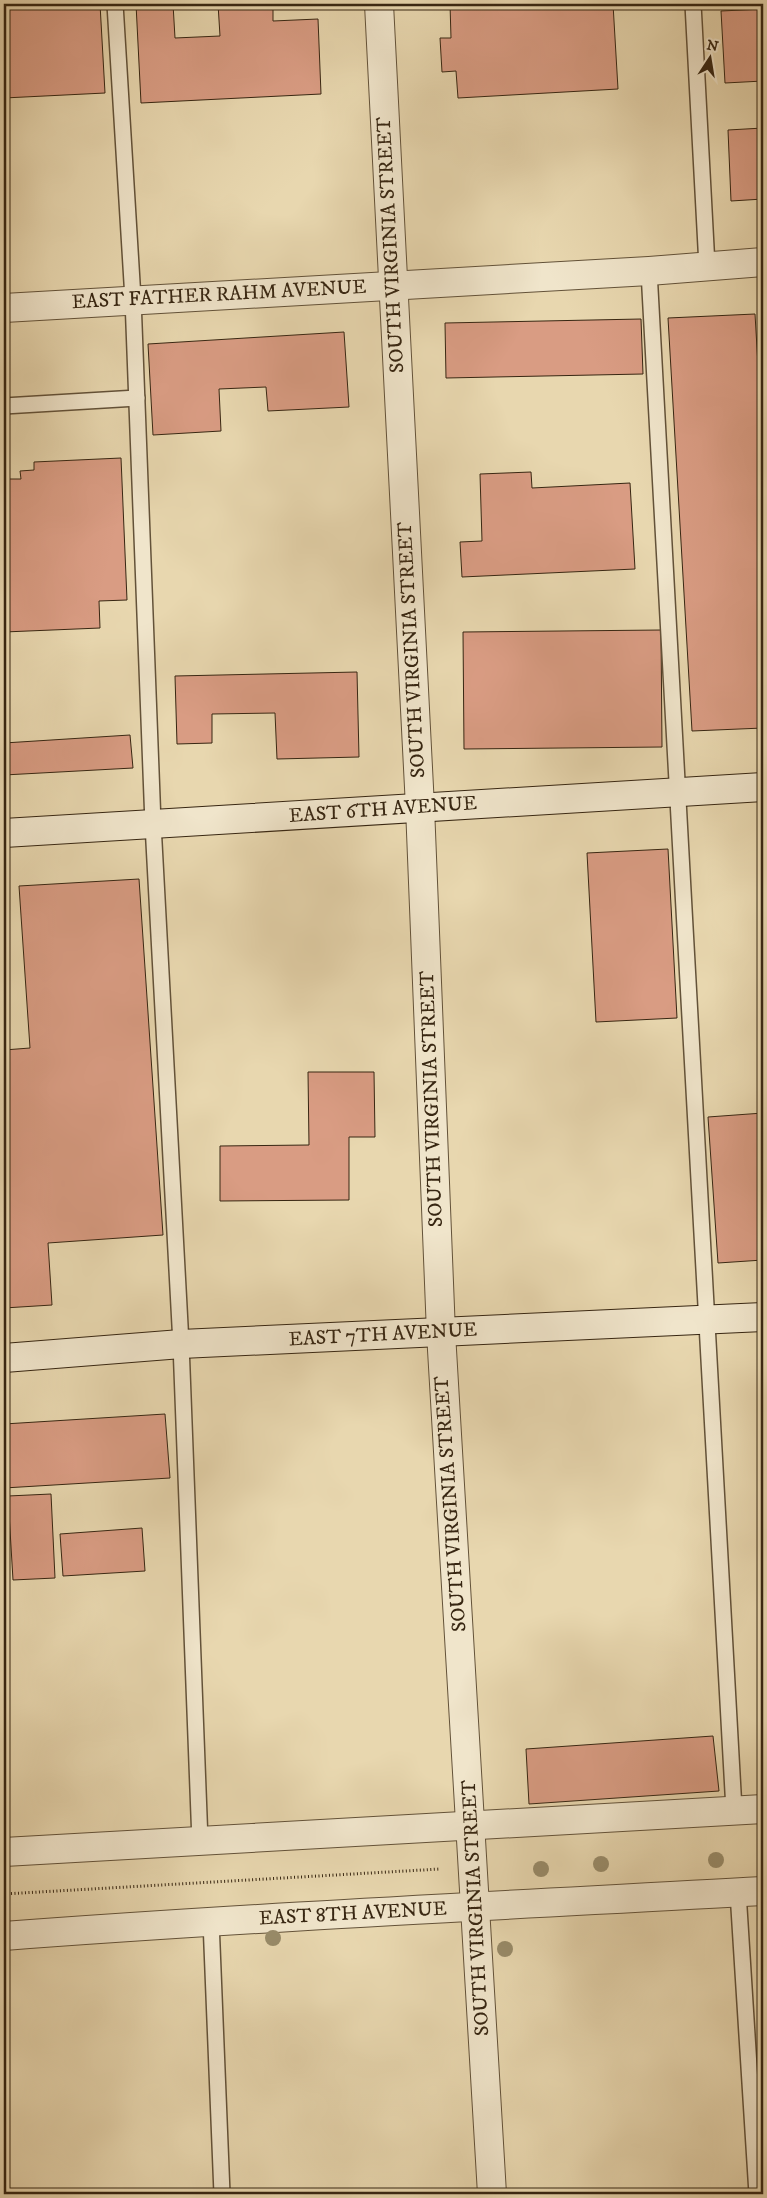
<svg xmlns="http://www.w3.org/2000/svg" width="767" height="2198" viewBox="0 0 767 2198" font-family="'IM FELL DW Pica',serif">
<rect width="100%" height="100%" fill="#e8d7af"/>
<filter id="stains"><feTurbulence type="fractalNoise" baseFrequency=".004" numOctaves="4"/><feColorMatrix values="0 0 0 0 .2 0 0 0 0 .09 0 0 0 0 .02 0 0 0 .5 -.17"/></filter>
<radialGradient id="worn" r=".72"><stop offset=".6" stop-color="#630" stop-opacity="0"/><stop offset="1" stop-color="#630" stop-opacity=".3"/></radialGradient>
<g fill="#d99c83" stroke="#372612">
<polygon points="4,4 100,4 105,93 4,98"/>
<polygon points="136,4 173,4 175,38 220,36 218,4 273,4 273,21 318,19 321,94 141,103"/>
<polygon points="450,4 613,4 618,89 458,98 456,71 442,72 440,38 451,38"/>
<polygon points="763,9 763,81 725,83 721,11"/>
<polygon points="763,128 763,199 731,201 728,130"/>
<polygon points="755,314 763,450 763,728 692,731 668,318"/>
<polygon points="641,319 643,374 446,378 445,323"/>
<polygon points="344,332 349,407 268,411 266,387 219,389 221,431 153,435 148,344"/>
<polygon points="121,458 127,600 99,601 100,628 4,632 4,479 21,479 20,471 34,470 34,462"/>
<polygon points="531,472 532,488 630,483 635,569 462,577 460,542 482,541 480,474"/>
<polygon points="661,630 662,747 464,749 463,632"/>
<polygon points="357,672 359,757 277,759 275,713 212,714 212,743 177,744 175,676"/>
<polygon points="130,735 133,768 4,775 4,743"/>
<polygon points="668,849 677,1018 596,1022 587,853"/>
<polygon points="139,879 163,1235 48,1243 52,1305 4,1308 4,1050 30,1048 19,886"/>
<polygon points="308,1072 374,1072 375,1137 349,1137 349,1200 220,1201 220,1146 309,1145"/>
<polygon points="763,1113 763,1260 718,1263 708,1117"/>
<polygon points="165,1414 170,1478 4,1488 4,1424"/>
<polygon points="51,1494 55,1578 13,1580 8,1496"/>
<polygon points="142,1528 145,1571 63,1576 60,1534"/>
<polygon points="713,1736 719,1791 529,1804 526,1749"/>
</g>
<g fill="none" stroke-linecap="round" stroke-linejoin="round">
<g stroke="#635239" stroke-width="18">
<g id="lane">
<polyline points="115,4 133,299 153,824 181,1344 200,1842"/>
<polyline points="693,4 707,266"/>
<path d="M649,271C678,784 704,1297 734,1810"/>
<polyline points="4,406 137,398"/>
<polyline points="738,1892 757,2194"/>
<polyline points="211,1921 222,2194"/>
</g>
</g>
<g stroke="#635239" stroke-width="30">
<g id="street">
<polyline points="379,4 420,807 441,1333 492,2194"/>
<polyline points="4,308 649,271 763,262"/>
<polyline points="4,1852 763,1809"/>
<path d="M4,1936C257,1917 510,1905 763,1891"/>
</g>
</g>
<g stroke="#372612" stroke-width="30">
<g id="secondary">
<polyline points="4,833 763,787"/>
<polyline points="4,1358 181,1344 763,1317"/>
</g>
</g>
<polyline stroke="#372612" stroke-width="3" stroke-dasharray="1 2.5" stroke-linecap="butt" points="4,1894 440,1869"/>
<use href="#lane" stroke="#f0e5cb" stroke-width="15"/>
<use href="#street" stroke="#f0e5cb" stroke-width="28"/>
<use href="#secondary" stroke="#f0e5cb" stroke-width="28"/>
</g>
<g fill="#988b69">
<circle cx="716" cy="1860" r="8"/>
<circle cx="601" cy="1864" r="8"/>
<circle cx="541" cy="1869" r="8"/>
<circle cx="273" cy="1938" r="8"/>
<circle cx="505" cy="1949" r="8"/>
</g>
<g text-anchor="middle" dominant-baseline="central" stroke-width="5" stroke-linejoin="round" paint-order="stroke">
<g font-size="20" fill="#372612" stroke="#f0e5cb">
<text transform="translate(391 245) rotate(-93)">SOUTH VIRGINIA STREET</text>
<text transform="translate(219 295) rotate(-3)">EAST FATHER RAHM AVENUE</text>
<text transform="translate(412 650) rotate(-93)">SOUTH VIRGINIA STREET</text>
<text transform="translate(383 810) rotate(-4)">EAST 6TH AVENUE</text>
<text transform="translate(432 1099) rotate(-92)">SOUTH VIRGINIA STREET</text>
<text transform="translate(383 1335) rotate(-3)">EAST 7TH AVENUE</text>
<text transform="translate(451 1504) rotate(-94)">SOUTH VIRGINIA STREET</text>
<text transform="translate(476 1908) rotate(-93)">SOUTH VIRGINIA STREET</text>
<text transform="translate(353 1914) rotate(-3)">EAST 8TH AVENUE</text>
</g>
</g>
<rect width="767" height="2198" fill="none" stroke="#e8d7af" stroke-width="20"/>
<rect x="5" y="5" width="757" height="2188" fill="none" stroke="#372612" stroke-width="2.5"/>
<rect x="10" y="10" width="747" height="2178" fill="none" stroke="#372612"/>
<g transform="translate(710 58) rotate(12)" stroke="#f0e5cb" stroke-width="4" paint-order="stroke">
<path d="M0-4L9 19L0 12L-9 19Z" fill="#372612"/>
<text y="-8" font-size="14" font-weight="bold" text-anchor="middle" fill="#372612">N</text>
</g>
<rect width="100%" height="100%" filter="url(#stains)"/>
<rect width="100%" height="100%" fill="url(#worn)"/>
</svg>
